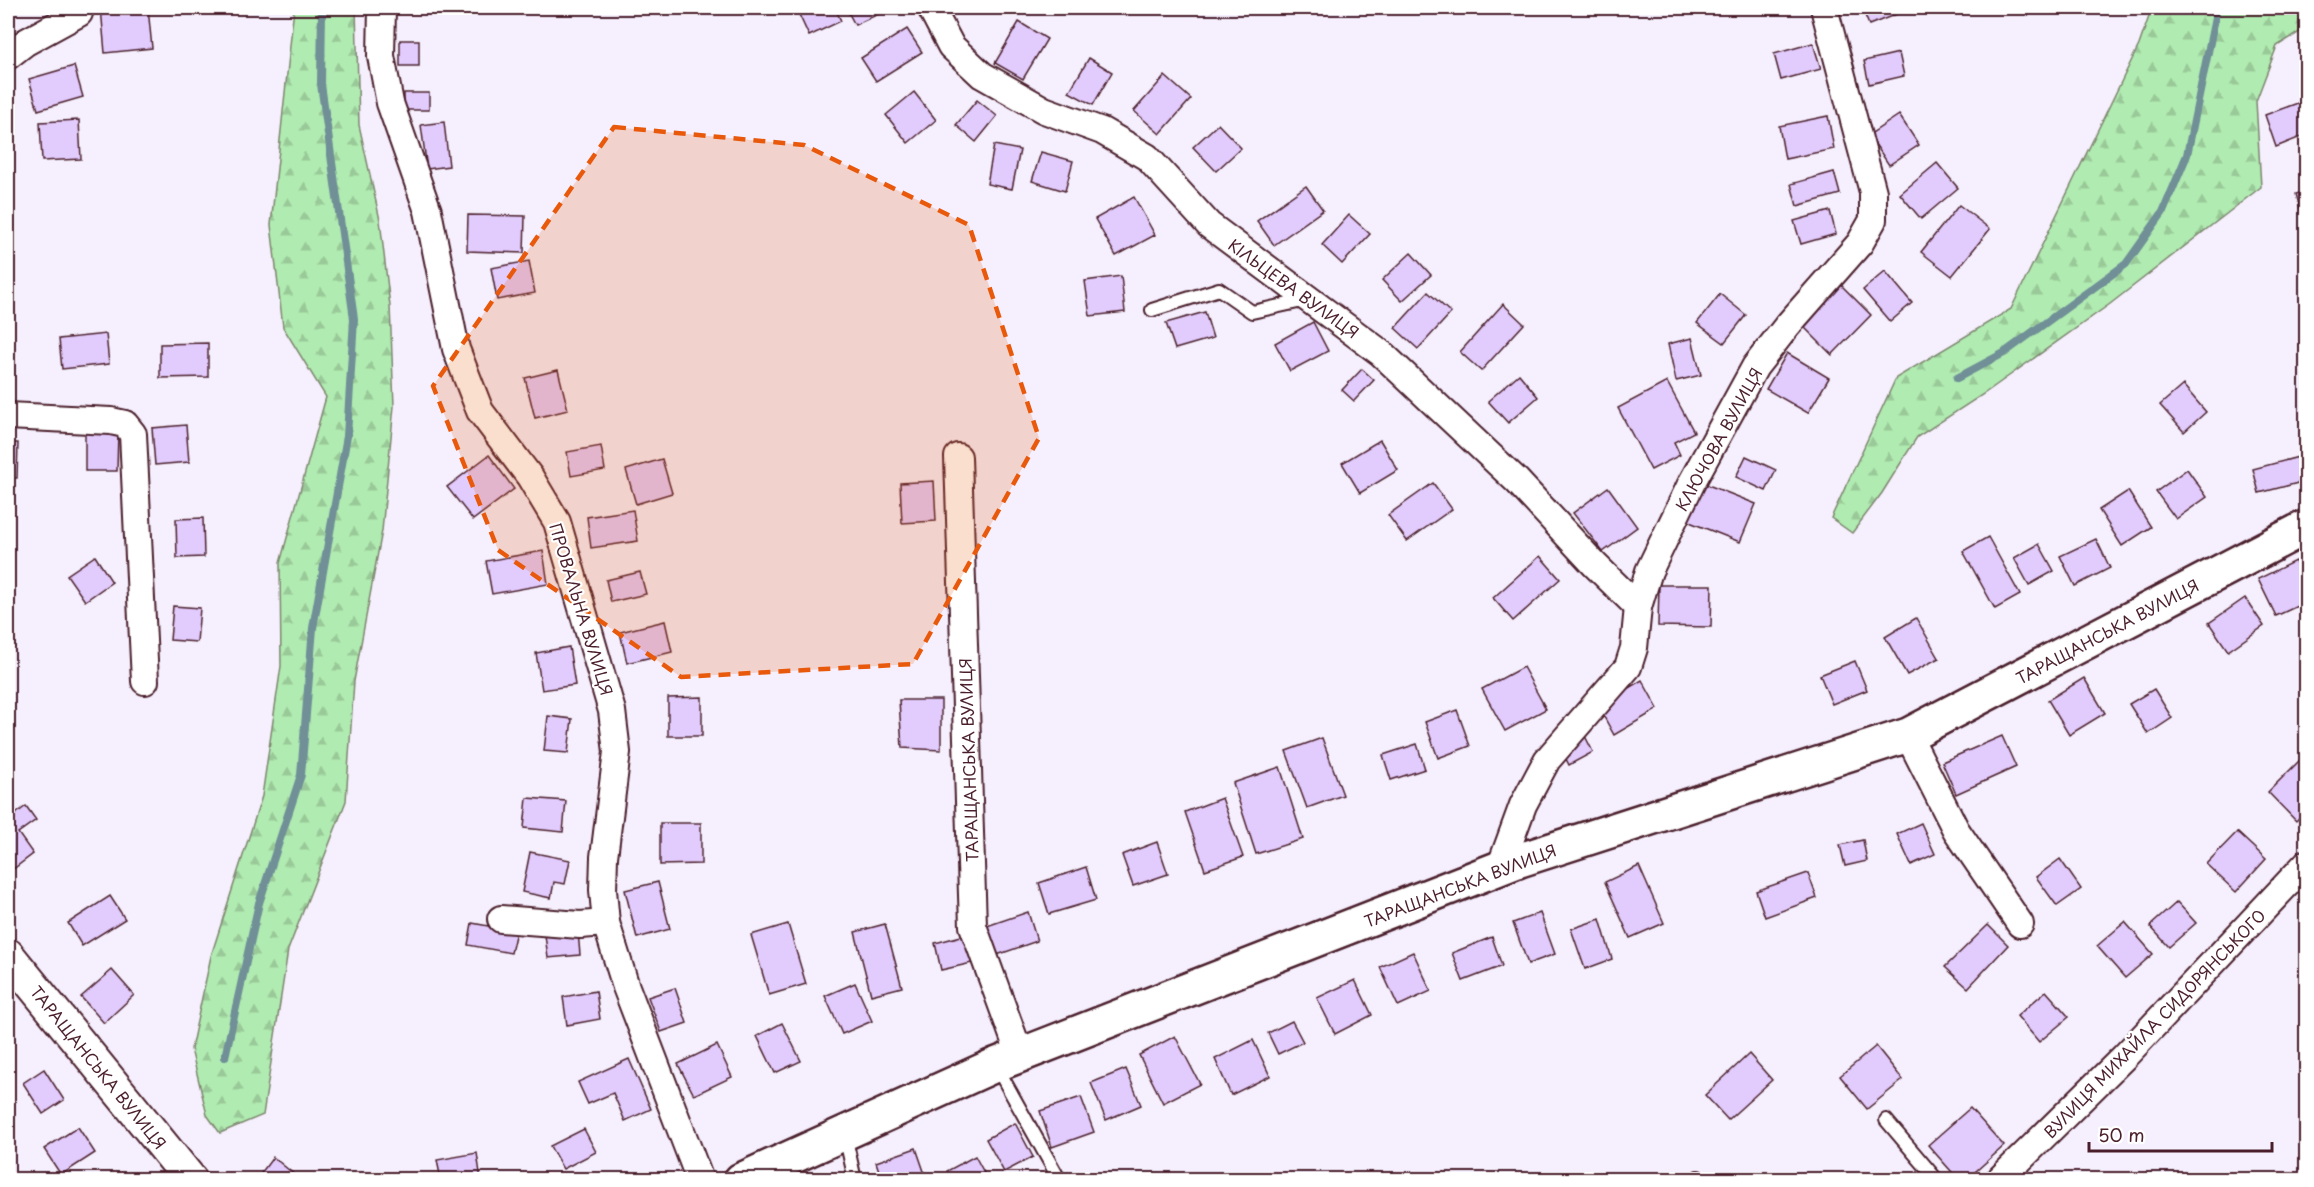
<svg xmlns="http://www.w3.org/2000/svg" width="2314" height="1187" viewBox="0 0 2314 1187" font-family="'Playpen Sans',sans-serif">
<defs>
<pattern id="forest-firs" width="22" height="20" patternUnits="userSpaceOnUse" patternTransform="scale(1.5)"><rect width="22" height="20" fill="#b0ebb1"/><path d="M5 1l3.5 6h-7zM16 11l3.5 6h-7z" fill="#99c998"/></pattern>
</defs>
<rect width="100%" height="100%" fill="#f6f0fe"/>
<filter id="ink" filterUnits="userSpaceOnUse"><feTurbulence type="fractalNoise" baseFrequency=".0167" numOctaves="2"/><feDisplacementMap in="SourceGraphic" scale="12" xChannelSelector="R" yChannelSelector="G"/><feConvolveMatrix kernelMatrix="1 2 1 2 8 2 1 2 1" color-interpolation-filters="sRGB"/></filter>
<g filter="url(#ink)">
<g fill="url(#forest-firs)" stroke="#7d856e" stroke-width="1.5">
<polygon points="294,8 356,8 359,125 380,220 390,306 394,406 382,531 354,681 346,801 288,950 263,1115 220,1133 207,1115 191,1049 211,956 262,796 281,666 280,563 326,397 283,327 271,225"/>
<polygon points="2152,8 2306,8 2306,28 2277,46 2256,101 2261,187 2110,304 1985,393 1917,437 1882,493 1852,533 1831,518 1896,378 2011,309 2139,45"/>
</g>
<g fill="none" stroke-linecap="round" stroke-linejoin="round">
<g stroke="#6f8f97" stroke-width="8">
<polyline points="1957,378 2004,353 2126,264 2163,212 2187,155 2217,8"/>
<polyline points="225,1057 259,903 301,775 313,628 347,436 354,319 321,84 322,8"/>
</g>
</g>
<g fill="#e2ccfd" stroke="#4a1f2b" stroke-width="1.5">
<polygon points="101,8 148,8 152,48 105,53"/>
<polygon points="796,8 835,8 841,21 809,36"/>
<polygon points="846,8 891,8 855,25"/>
<polygon points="1862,8 1901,8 1902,12 1869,25"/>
<polygon points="1019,22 1047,39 1023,79 995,63"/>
<polygon points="907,29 922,52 876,81 861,58"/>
<rect x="400" y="40" width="19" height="26"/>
<polygon points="1813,43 1821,69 1781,80 1774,54"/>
<polygon points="1899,53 1904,76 1869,84 1864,61"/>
<polygon points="1089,58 1112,72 1093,105 1069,92"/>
<polygon points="74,66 83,97 38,110 29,79"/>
<polygon points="1165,76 1191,99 1160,134 1134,111"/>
<polygon points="914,92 936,120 908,143 886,115"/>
<rect x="404" y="93" width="25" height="17"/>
<polygon points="977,100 997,116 976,142 956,125"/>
<polygon points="2306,100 2306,135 2276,147 2265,115"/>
<polygon points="1899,115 1919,145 1889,165 1869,135"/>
<polygon points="1828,116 1834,149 1785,159 1779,126"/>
<polygon points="79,120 81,159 42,161 40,122"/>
<polygon points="444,122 449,166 427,169 421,125"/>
<polygon points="1218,124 1241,148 1216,171 1193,147"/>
<polygon points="994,145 1020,150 1012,189 987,184"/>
<polygon points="1041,152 1073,161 1065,191 1032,181"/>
<polygon points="1937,163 1958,188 1921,219 1900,194"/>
<polygon points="1834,172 1840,194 1797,206 1791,184"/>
<polygon points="1306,186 1323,210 1274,245 1257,221"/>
<polygon points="2306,191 2306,228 2296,194"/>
<polygon points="1134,197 1155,235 1116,256 1095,219"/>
<polygon points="1959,205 1990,229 1952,276 1921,252"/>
<polygon points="1830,211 1836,234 1801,244 1794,221"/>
<polygon points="468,215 525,216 524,253 467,251"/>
<polygon points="1349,215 1370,234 1342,264 1322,245"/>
<polygon points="1411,253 1431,275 1402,301 1382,280"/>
<polygon points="529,261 535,293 497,300 491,268"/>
<polygon points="1885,271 1912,303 1890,322 1863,290"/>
<polygon points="1121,276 1125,312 1090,316 1085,281"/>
<polygon points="1837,281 1871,315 1832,355 1800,323"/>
<polygon points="1428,292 1451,313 1418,349 1395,328"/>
<polygon points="1720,294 1746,315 1724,343 1697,323"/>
<polygon points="1503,304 1524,324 1481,371 1460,352"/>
<polygon points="1205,312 1213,338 1175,349 1166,323"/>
<polygon points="1313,322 1328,351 1290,371 1275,343"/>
<polygon points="106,334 109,364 62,369 59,339"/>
<polygon points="1692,338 1701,375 1676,381 1668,344"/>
<polygon points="208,343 208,377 160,378 160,344"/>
<polygon points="1787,353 1829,378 1808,413 1766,389"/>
<polygon points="1362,369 1374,380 1354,401 1342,390"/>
<polygon points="558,370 568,410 535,418 525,378"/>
<polygon points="1519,374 1538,397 1508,423 1488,401"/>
<polygon points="1667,382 1694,432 1674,442 1680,455 1651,470 1618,408"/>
<polygon points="2183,385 2206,412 2184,432 2160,405"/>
<polygon points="186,425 189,462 155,465 152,428"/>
<polygon points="85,431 118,431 117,471 85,471"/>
<polygon points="1380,440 1398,470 1360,493 1342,463"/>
<polygon points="8,443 18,443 17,478 8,478"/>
<polygon points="601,446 605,470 571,476 567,452"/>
<polygon points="489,455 514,489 473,520 447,487"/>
<polygon points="2306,455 2306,481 2259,493 2253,469"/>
<polygon points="1746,456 1776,470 1766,491 1736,477"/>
<polygon points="662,459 672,493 636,504 626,470"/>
<polygon points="2187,469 2207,497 2176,519 2156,492"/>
<polygon points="934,481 936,521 902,523 900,483"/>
<polygon points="1433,483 1452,509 1407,541 1388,515"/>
<polygon points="1703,483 1756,504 1740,542 1687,521"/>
<polygon points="1608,487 1637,527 1603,552 1573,513"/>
<polygon points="2128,491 2151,527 2122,546 2099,510"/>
<polygon points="633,510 638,541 591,548 587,517"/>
<polygon points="203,518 204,557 177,558 176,519"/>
<polygon points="1988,537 2020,595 1995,609 1963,551"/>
<polygon points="2096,539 2110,568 2075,586 2060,556"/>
<polygon points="2039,544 2054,571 2029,585 2014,558"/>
<polygon points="543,551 548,584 492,594 486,561"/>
<polygon points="95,556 112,582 85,601 67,575"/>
<polygon points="1540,556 1560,579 1513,621 1493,598"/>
<polygon points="2295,561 2306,585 2306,602 2276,616 2258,579"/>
<polygon points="640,572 646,594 611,602 606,580"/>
<polygon points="1659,585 1712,585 1711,627 1658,626"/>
<polygon points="2245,598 2264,626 2228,651 2209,623"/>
<polygon points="173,606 200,608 197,642 170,640"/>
<polygon points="1916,618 1939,658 1907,675 1885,637"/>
<polygon points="665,621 672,652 627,663 620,632"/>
<polygon points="569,647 575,685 542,690 536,653"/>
<polygon points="1855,661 1867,690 1832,704 1820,675"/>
<polygon points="1523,667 1546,709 1505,731 1482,689"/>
<polygon points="2084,678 2105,713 2069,735 2048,700"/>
<polygon points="1642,680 1658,709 1614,735 1598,706"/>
<polygon points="2154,689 2172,718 2148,734 2129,704"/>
<polygon points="702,697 702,736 668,736 668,698"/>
<polygon points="899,700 941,700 941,750 902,748"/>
<polygon points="1457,710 1470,746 1438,758 1425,722"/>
<polygon points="548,716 572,719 568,753 544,751"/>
<polygon points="1584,734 1593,752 1569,765 1560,747"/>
<polygon points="2002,736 2016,767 1956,794 1942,762"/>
<polygon points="1322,738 1343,795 1307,808 1286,751"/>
<polygon points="1417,744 1425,769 1391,780 1383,755"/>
<polygon points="2306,754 2306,811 2296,821 2268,792"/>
<polygon points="1280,767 1303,839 1256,854 1233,783"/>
<polygon points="527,798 566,801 563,832 524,828"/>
<polygon points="1222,798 1243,857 1205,870 1185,812"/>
<polygon points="26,806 36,820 18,833 33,854 8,873 8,820"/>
<polygon points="660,823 701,823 701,864 660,865"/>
<polygon points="1921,823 1935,854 1911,865 1897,834"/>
<polygon points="2237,832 2266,859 2236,892 2206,864"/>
<polygon points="1863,840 1867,861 1845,866 1840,845"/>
<polygon points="1157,842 1168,874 1133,886 1122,855"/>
<polygon points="530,852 570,860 565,884 554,882 551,898 522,892"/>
<polygon points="2060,859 2081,889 2057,906 2036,877"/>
<polygon points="1639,866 1664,923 1630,938 1605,882"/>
<polygon points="1086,867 1096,900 1049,914 1039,883"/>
<polygon points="1808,873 1817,898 1765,917 1756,891"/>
<polygon points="658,882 670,929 637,938 625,890"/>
<polygon points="110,896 125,919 82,946 68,923"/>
<polygon points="2177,902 2196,923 2169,947 2150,926"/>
<polygon points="1028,912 1037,941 994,956 984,927"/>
<polygon points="1540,913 1555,954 1528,964 1513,923"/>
<polygon points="1600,919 1612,959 1585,969 1571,929"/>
<polygon points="2125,922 2153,954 2125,978 2097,946"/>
<polygon points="472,923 516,931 511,953 468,945"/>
<polygon points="788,924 806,984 769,995 751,935"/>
<polygon points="885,924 902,987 871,995 855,932"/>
<polygon points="1988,925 2008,945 1968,988 1945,967"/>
<polygon points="578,931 580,955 548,958 545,935"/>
<polygon points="965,935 972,963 941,970 935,943"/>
<polygon points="1492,937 1502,966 1463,981 1452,953"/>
<polygon points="1413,952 1431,991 1398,1006 1380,967"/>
<polygon points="112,970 134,995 104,1023 81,997"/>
<polygon points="1355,980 1372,1015 1335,1034 1317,998"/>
<polygon points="855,983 872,1021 842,1034 825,996"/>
<polygon points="675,988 687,1023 661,1032 648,997"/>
<polygon points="596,991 600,1019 567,1025 563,997"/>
<polygon points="2046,991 2069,1017 2039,1042 2017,1016"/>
<polygon points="1292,1021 1303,1042 1278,1054 1268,1033"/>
<polygon points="782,1023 801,1061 775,1073 757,1036"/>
<polygon points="1175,1036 1200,1084 1163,1103 1139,1055"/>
<polygon points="1253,1040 1270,1076 1231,1095 1215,1059"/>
<polygon points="717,1045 732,1077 694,1095 678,1064"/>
<polygon points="1876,1046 1903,1080 1867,1109 1840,1076"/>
<polygon points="1749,1054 1772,1080 1728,1120 1705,1095"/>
<polygon points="629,1059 651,1109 625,1121 613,1093 588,1104 578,1082"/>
<polygon points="44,1069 64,1100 43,1114 23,1083"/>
<polygon points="1126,1069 1141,1105 1106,1120 1091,1083"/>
<polygon points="1081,1097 1094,1132 1052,1147 1040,1111"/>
<polygon points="1970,1108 2004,1146 1966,1180 1959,1180 1928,1145"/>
<polygon points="1015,1123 1033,1157 1004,1172 986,1139"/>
<polygon points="78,1127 95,1153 61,1175 44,1149"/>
<polygon points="584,1129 596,1152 563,1169 550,1146"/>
<polygon points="916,1148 927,1180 882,1180 876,1162"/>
<polygon points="477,1153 481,1180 441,1180 437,1160"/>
<polygon points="975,1156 988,1180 951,1180 947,1171"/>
<polygon points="273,1157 301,1180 256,1180"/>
</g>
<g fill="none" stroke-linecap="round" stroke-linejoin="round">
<g stroke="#4a1f2b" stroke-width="16">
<g id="service">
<polyline points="1152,310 1219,289 1252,312 1307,300"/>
<polyline points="996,1066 1058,1177"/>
<polyline points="1886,1120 1937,1180"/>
<polyline points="845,1135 855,1180"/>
<polyline points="1695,1180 1698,1177"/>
</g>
</g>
<g stroke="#4a1f2b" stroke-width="30">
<g id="minor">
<polyline points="382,8 381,56 390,103 428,211 456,349 480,411 530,477 557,522 612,711 617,752 604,857 603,890 606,923 626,987 700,1180"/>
<polyline points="931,8 951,46 982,75 1044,110 1102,131 1147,157 1209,225 1381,353 1517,481 1595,565 1638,607"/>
<polyline points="8,56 26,42 79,13"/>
<polyline points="8,416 111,421 125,424 133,434 145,681"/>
<polyline points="958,457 973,926 1020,1055"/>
<polyline points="1908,735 1956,830 2020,924"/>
<polyline points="1500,868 1523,805 1547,760 1628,667 1634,648 1638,607 1649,571 1692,482 1755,367 1787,326 1860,243 1873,220 1873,192 1824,8"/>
<polyline points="501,919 580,925 606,923"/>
<polyline points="1999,1180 2124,1057 2306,864"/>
</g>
</g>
<g stroke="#4a1f2b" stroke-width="36">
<polyline id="tertiary" points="8,955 191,1180"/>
</g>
<g stroke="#4a1f2b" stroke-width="38">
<polyline id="secondary" points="741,1180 995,1065 1520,860 1908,735 2306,527"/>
</g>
<use href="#service" stroke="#fff" stroke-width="12"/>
<use href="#minor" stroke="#fff" stroke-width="26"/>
<use href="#tertiary" stroke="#fff" stroke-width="32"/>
<use href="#secondary" stroke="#fff" stroke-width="33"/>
</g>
</g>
<path fill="#e8590c" fill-opacity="0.2" stroke="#e8590c" stroke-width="4.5" stroke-dasharray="12 8" stroke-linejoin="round" d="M614,127L804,145L969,225L1039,438L913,664L681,677L498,550L433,386Z"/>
<g text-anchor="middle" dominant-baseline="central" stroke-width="4.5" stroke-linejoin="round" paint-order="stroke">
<g font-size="16" fill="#4a1f2b" stroke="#fff">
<text transform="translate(1294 288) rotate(36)">КІЛЬЦЕВА ВУЛИЦЯ</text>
<text transform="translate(1718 439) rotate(-61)">КЛЮЧОВА ВУЛИЦЯ</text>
<text transform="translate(582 609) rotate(73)">ПРОВАЛЬНА ВУЛИЦЯ</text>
<text transform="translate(2107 631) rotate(-28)">ТАРАЩАНСЬКА ВУЛИЦЯ</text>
<text transform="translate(968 760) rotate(-92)">ТАРАЩАНСЬКА ВУЛИЦЯ</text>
<text transform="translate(1460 885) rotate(-21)">ТАРАЩАНСЬКА ВУЛИЦЯ</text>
<text transform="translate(2154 1023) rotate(-46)">ВУЛИЦЯ МИХАЙЛА СИДОРЯНСЬКОГО</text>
<text transform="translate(99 1067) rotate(51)">ТАРАЩАНСЬКА ВУЛИЦЯ</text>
</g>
</g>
<rect width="2314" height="1187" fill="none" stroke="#fff" stroke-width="30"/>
<rect x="15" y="15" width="2284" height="1157" fill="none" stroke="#4a1f2b" stroke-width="2" filter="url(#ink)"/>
<path d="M2089 1142v9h183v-9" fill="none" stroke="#4a1f2b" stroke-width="3"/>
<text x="2098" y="1142" font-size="18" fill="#4a1f2b" stroke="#ffffff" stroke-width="4.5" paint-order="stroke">50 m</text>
</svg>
